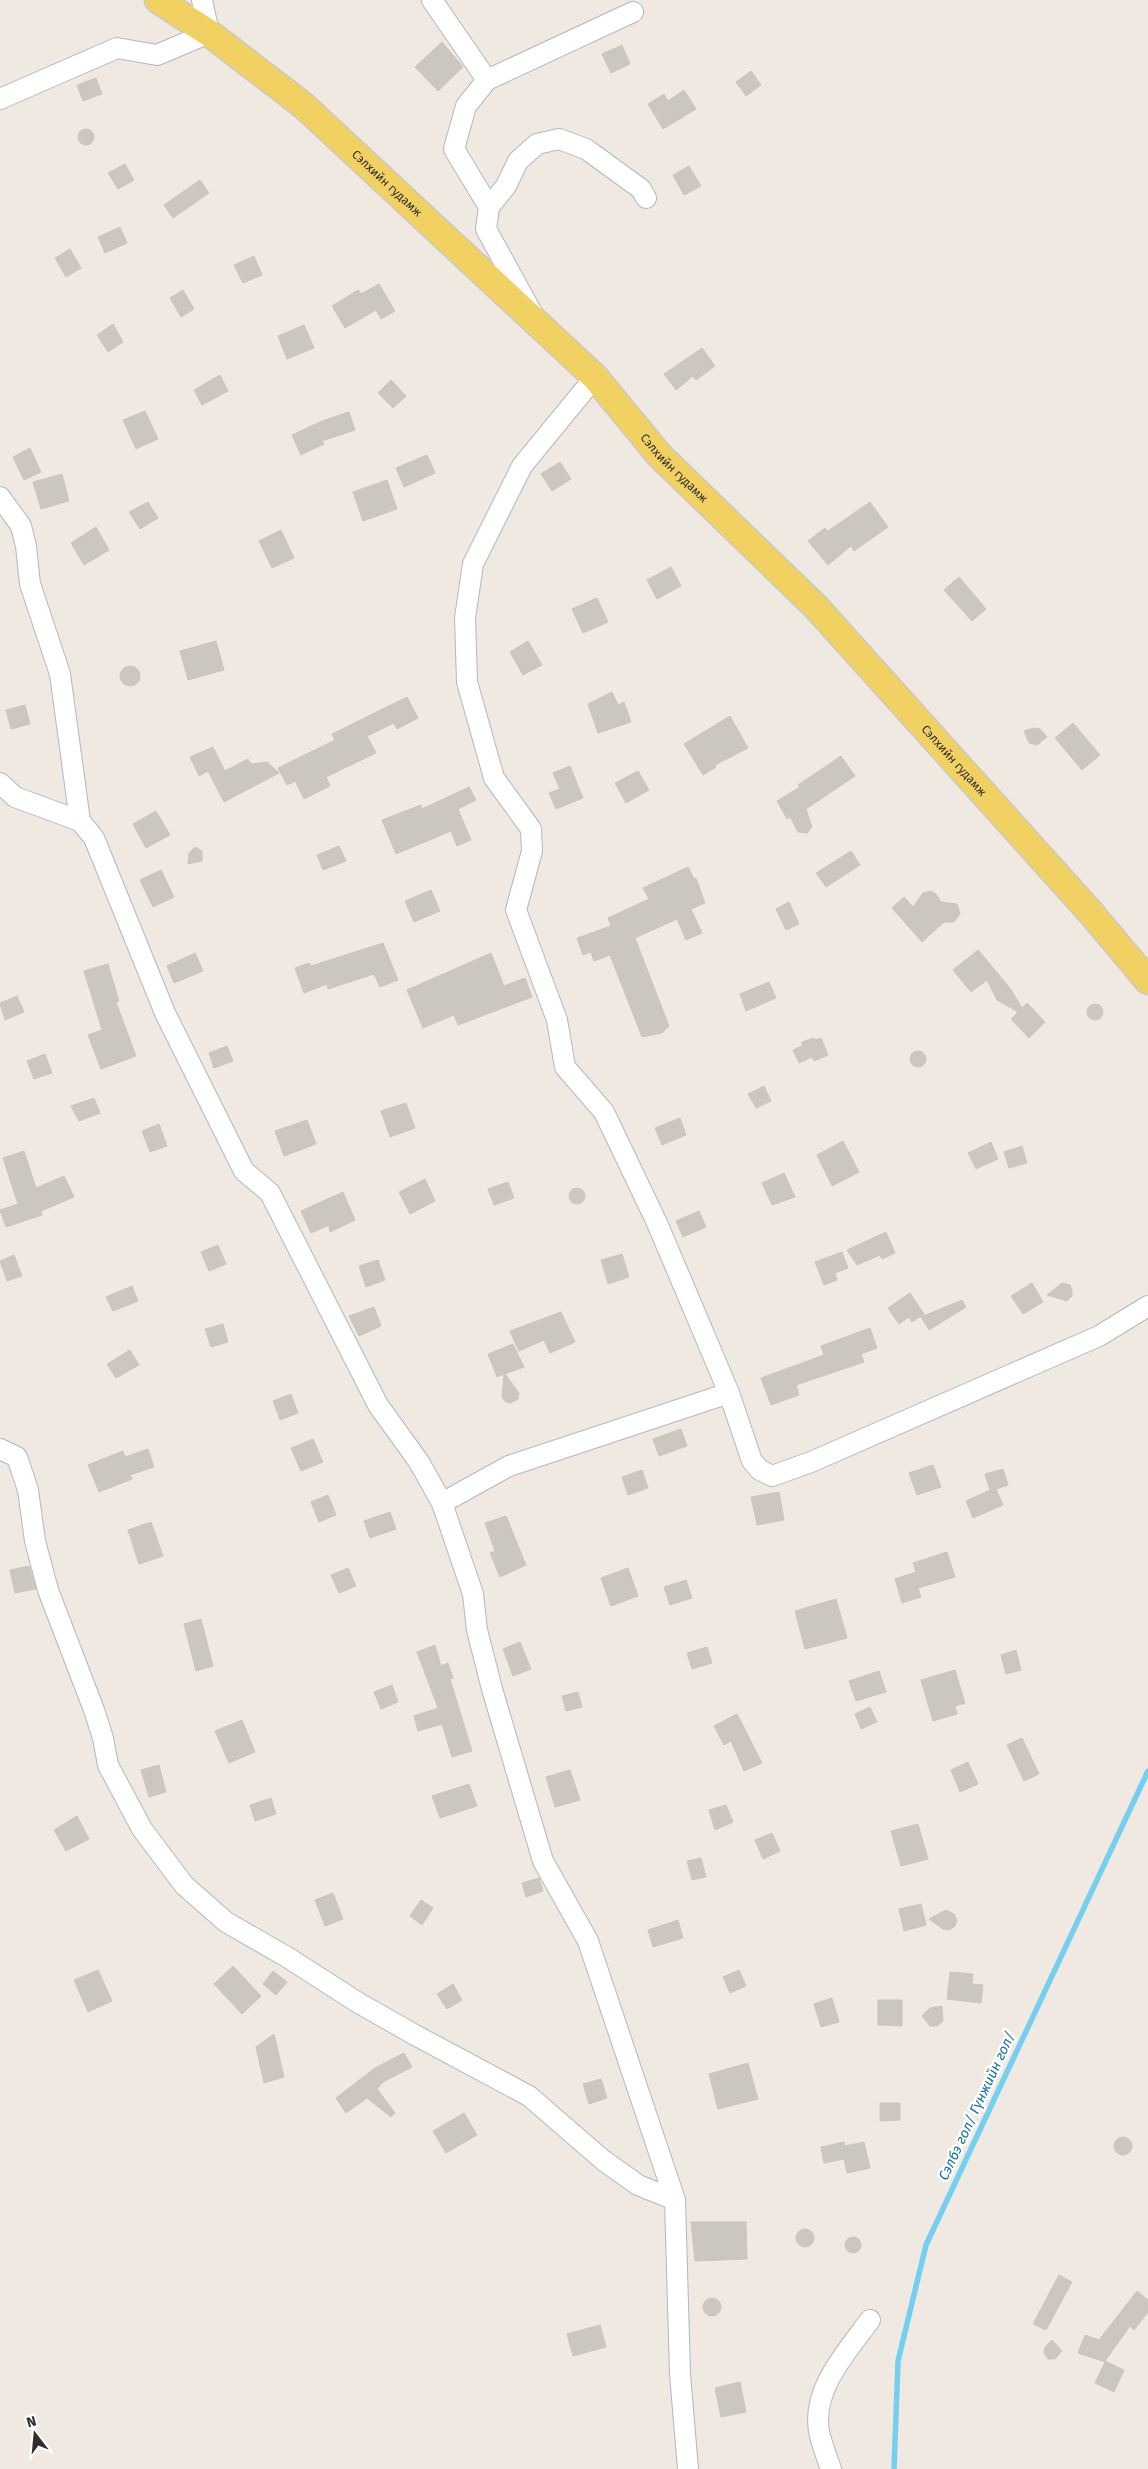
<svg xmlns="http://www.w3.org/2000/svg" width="1148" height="2469" viewBox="0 0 1148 2469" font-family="'Fira Sans',sans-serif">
<rect width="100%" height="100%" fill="#efe9e1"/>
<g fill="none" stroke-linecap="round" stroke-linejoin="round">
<polyline stroke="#75cff0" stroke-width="5.5" points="894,2469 898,2361 926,2245 1148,1771"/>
</g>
<g fill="#cbc7bf" stroke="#cbc5ba">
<polygon points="442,42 463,67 438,91 415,67"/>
<polygon points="622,45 630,64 611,73 602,54"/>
<polygon points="751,71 761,85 746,96 736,82"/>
<polygon points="96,78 102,94 83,101 77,85"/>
<polygon points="684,90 696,109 663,129 648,104 664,94 668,101"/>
<circle cx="86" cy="137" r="8"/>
<polygon points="125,164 134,180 118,189 108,173"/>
<polygon points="689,166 701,186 684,195 673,175"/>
<polygon points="200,180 209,193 173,218 164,205"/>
<polygon points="120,227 127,243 105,253 98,237"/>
<polygon points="70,249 81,268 66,277 55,258"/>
<polygon points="254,256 262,275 243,283 234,265"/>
<polygon points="379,284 395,311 381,319 376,310 345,328 332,306 358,290 361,294"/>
<polygon points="183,290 194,309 181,317 170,298"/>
<polygon points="113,324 123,342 108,352 97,335"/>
<polygon points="304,325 314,348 287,359 278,336"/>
<polygon points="702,348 715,366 696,380 693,376 676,390 664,374"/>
<polygon points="220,375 228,391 202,405 194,390"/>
<polygon points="391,380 406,396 393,408 378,393"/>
<polygon points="145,411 158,439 136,449 123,420"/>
<polygon points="349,412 355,430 322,441 324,444 301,455 292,435 322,421"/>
<polygon points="30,448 41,472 24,480 13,457"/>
<polygon points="427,455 435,473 404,487 396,468"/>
<polygon points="560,462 571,479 552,491 541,474"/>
<polygon points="62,474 69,501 41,509 33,482"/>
<polygon points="387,480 397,509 363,521 353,492"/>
<polygon points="148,502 158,518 140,529 129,512"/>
<polygon points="870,502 888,527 854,551 851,546 828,565 808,541 825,528 828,531"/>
<polygon points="96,527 109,550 84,565 71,543"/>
<polygon points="281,530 294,558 272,568 259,541"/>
<polygon points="671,567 681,586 657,599 647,580"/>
<polygon points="959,577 986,609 972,621 944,590"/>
<polygon points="597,598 608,622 583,633 572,609"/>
<polygon points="216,641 224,670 188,680 180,651"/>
<polygon points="528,641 542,665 523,675 510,652"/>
<circle cx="130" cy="676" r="10"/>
<polygon points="612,692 618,705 624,702 631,722 598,733 588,704"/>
<polygon points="407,697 418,718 397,729 394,723 367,736 376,753 326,777 330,786 304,799 295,781 287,785 278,768 335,740 332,734"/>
<polygon points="25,705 30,724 11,729 6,710"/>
<polygon points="730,716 748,748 715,765 716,767 703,775 684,744"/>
<polygon points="1073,723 1100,755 1082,770 1055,738"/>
<polygon points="1034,728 1040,729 1047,737 1037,745 1029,743 1024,731"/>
<polygon points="213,747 225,771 248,759 251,764 267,762 279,773 224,802 208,771 199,776 190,757"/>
<polygon points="841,756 855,776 806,809 812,827 807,833 798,832 790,817 787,819 777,801 800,787 798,785"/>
<polygon points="570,766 583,798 556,809 549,793 560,789 553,773"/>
<polygon points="638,771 649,790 626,803 615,783"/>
<polygon points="469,787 476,800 458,809 471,840 457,846 451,831 396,854 382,820 421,805 422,809"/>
<polygon points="156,811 170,835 146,848 133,824"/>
<polygon points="339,846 346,861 323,870 317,855"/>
<polygon points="195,847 202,851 202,861 188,864 189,853"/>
<polygon points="851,851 860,865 826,887 816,873"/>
<polygon points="688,867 694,879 696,878 705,903 691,909 702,933 686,940 677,919 635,938 669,1026 662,1033 642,1037 610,955 594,961 591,952 583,955 577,938 611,926 608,918 649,899 643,888"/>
<polygon points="161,870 174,897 153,907 140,880"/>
<polygon points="431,890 440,911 414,922 405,901"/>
<polygon points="931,891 936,894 941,902 957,904 960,914 954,922 944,922 922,942 892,908 904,897 913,907 923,893"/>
<polygon points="789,902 799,924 786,930 776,909"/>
<polygon points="383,943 398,980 380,987 374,974 328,989 327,984 304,993 295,968 309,963 311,966"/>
<polygon points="978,950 1010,988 1022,1008 1027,1003 1045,1022 1029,1038 1011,1019 1018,1012 997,1000 987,980 971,992 953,970"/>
<polygon points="195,953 203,971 174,983 167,966"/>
<polygon points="491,953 504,986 525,978 532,997 458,1025 454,1015 423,1028 407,990"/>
<polygon points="108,964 119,1001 116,1002 136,1056 101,1069 88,1035 102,1030 84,971"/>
<polygon points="769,982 776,998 746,1011 740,994"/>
<polygon points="17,996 24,1012 5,1020 0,1003"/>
<circle cx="1095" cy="1012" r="8"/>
<polygon points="814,1038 815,1040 821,1038 828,1055 814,1061 812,1057 799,1063 793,1050 802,1046 802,1042"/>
<polygon points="227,1046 233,1061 214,1068 209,1053"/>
<circle cx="918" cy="1059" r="8"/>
<polygon points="45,1054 52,1073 34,1079 27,1061"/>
<polygon points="764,1086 771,1101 756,1108 748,1094"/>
<polygon points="94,1098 100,1113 79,1121 71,1106"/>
<polygon points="406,1103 415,1128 390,1137 381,1111"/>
<polygon points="680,1118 686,1135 662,1145 655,1128"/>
<polygon points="307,1120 316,1144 284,1156 275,1131"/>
<polygon points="159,1124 167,1146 150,1152 142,1131"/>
<polygon points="843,1141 859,1172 832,1186 817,1155"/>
<polygon points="991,1142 998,1159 976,1169 968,1153"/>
<polygon points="1022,1146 1027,1163 1009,1168 1004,1152"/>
<polygon points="24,1151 36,1188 64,1176 74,1197 41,1211 42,1215 6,1227 0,1210 18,1204 3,1158"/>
<polygon points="784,1173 795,1197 772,1205 762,1183"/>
<polygon points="425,1179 435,1201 410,1214 399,1192"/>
<polygon points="508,1182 514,1198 494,1205 488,1189"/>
<circle cx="577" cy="1196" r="8"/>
<polygon points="343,1192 355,1220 330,1232 329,1225 311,1233 301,1211"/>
<polygon points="699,1211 706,1227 683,1237 676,1221"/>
<polygon points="886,1232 895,1253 882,1259 880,1255 857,1265 847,1250"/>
<polygon points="218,1245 226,1264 209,1271 201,1252"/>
<polygon points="842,1252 848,1268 835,1273 837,1280 824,1285 815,1262"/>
<polygon points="622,1254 629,1277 608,1284 601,1260"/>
<polygon points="14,1255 22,1276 7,1281 0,1261"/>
<polygon points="378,1260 385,1280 366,1287 359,1266"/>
<polygon points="1032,1283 1043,1302 1023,1314 1011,1296"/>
<polygon points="1062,1283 1070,1285 1072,1290 1072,1296 1067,1301 1047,1295"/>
<polygon points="132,1286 138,1301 113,1311 106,1297"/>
<polygon points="910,1293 924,1314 912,1322 909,1317 899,1324 888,1308"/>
<polygon points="962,1300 966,1307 929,1330 921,1317"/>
<polygon points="374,1307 381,1326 359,1336 349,1316"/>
<polygon points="561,1312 575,1342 550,1353 544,1340 519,1351 510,1331"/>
<polygon points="223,1324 228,1342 211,1347 205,1329"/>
<polygon points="870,1328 877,1348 861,1354 864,1362 796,1385 799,1395 771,1405 761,1378 824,1355 821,1346"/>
<polygon points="513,1344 524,1367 505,1374 519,1393 518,1399 511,1403 506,1402 502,1397 504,1374 497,1377 488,1354"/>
<polygon points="130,1350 139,1365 116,1378 107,1364"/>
<polygon points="291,1394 298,1413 280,1420 273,1401"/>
<polygon points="681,1429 687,1446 659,1456 653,1439"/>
<polygon points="313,1439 323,1462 301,1471 291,1448"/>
<polygon points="148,1449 154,1467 130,1475 132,1479 99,1492 88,1465 123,1451 125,1457"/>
<polygon points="933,1465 941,1487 917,1495 909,1473"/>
<polygon points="1003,1469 1008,1485 996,1489 1003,1505 973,1518 966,1501 990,1490 985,1474"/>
<polygon points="642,1470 648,1488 628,1495 622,1477"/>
<polygon points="779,1492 784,1520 757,1525 751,1497"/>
<polygon points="328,1495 336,1515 319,1522 311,1502"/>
<polygon points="390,1512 396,1529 370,1538 364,1521"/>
<polygon points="506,1516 526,1565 500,1577 490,1553 495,1551 485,1523"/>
<polygon points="151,1522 163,1556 139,1564 128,1530"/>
<polygon points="947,1552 955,1577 918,1588 921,1597 902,1603 895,1579 916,1572 913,1563"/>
<polygon points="29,1566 36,1589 15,1593 10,1570"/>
<polygon points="348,1568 356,1586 339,1593 331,1575"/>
<polygon points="628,1568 638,1596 611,1606 601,1578"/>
<polygon points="686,1580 692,1598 670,1605 664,1587"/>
<polygon points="836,1599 847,1638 805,1649 795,1611"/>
<polygon points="201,1619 213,1666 196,1671 184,1624"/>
<polygon points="520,1642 531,1669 513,1676 503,1649"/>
<polygon points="435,1645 441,1666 448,1663 453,1678 450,1679 472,1751 452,1757 442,1724 418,1731 414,1716 438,1708 417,1652"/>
<polygon points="707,1647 712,1663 692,1669 687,1653"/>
<polygon points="1016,1650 1021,1670 1006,1674 1001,1655"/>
<polygon points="955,1670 965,1703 955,1706 957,1714 933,1721 921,1680"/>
<polygon points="879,1671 886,1692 856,1701 849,1681"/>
<polygon points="392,1685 398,1702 381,1709 374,1692"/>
<polygon points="578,1692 582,1707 566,1711 562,1696"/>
<polygon points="870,1707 877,1722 861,1729 855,1714"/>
<polygon points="737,1714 762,1763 744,1771 731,1741 724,1745 714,1726"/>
<polygon points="242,1720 255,1752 229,1763 215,1731"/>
<polygon points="1022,1738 1039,1774 1024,1781 1007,1745"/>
<polygon points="968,1762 978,1784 960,1792 951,1770"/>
<polygon points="159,1765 166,1792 149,1797 141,1770"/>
<polygon points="570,1770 580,1800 555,1807 546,1777"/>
<polygon points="469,1784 477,1806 440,1818 432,1796"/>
<polygon points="271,1798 276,1814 255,1821 250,1805"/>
<polygon points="726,1805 733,1822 715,1830 709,1810"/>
<polygon points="77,1816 89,1839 66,1851 54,1830"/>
<polygon points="918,1824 928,1859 901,1866 891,1831"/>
<polygon points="772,1833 780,1851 763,1859 755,1840"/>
<polygon points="701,1858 706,1877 692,1880 687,1861"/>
<polygon points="539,1878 543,1891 526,1897 522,1883"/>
<polygon points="333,1893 343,1919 325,1926 315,1900"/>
<polygon points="421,1900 433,1908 422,1925 410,1916"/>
<polygon points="921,1904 926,1925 904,1931 899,1909"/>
<polygon points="946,1910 954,1914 957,1920 955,1926 949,1930 943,1929 929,1919"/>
<polygon points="678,1920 683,1938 653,1947 648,1930"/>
<polygon points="233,1966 261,1996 242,2014 214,1984"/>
<polygon points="98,1970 112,2001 88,2012 74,1980"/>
<polygon points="739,1970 746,1986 730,1993 723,1977"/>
<polygon points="273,1971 287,1982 276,1995 263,1984"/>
<polygon points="950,1972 973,1974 972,1984 983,1985 981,2003 947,1999"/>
<polygon points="453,1984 462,2000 447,2009 437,1994"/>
<polygon points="832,1998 839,2022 821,2027 814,2004"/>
<polygon points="878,2000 902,2000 902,2026 878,2025"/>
<polygon points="942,2006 943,2021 937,2026 930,2026 922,2016 930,2008"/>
<polygon points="274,2034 284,2077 264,2083 256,2047"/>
<polygon points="404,2053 412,2067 383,2082 377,2089 395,2113 391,2117 367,2098 346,2113 336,2098 375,2068"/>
<polygon points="748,2063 758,2099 718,2109 709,2074"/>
<polygon points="601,2079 607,2098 589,2104 583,2084"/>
<polygon points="880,2103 900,2103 900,2120 880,2121"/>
<polygon points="464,2113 477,2135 446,2153 433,2131"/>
<circle cx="1123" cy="2146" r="9"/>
<polygon points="844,2142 845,2146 864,2142 870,2168 847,2173 844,2159 824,2163 821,2147"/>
<polygon points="691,2222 746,2222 747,2259 695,2261"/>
<circle cx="805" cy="2238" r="9"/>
<circle cx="853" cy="2245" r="8"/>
<polygon points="1059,2275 1072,2282 1046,2330 1033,2324"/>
<polygon points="1137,2291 1148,2300 1148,2312 1134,2330 1130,2326 1105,2361 1124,2370 1114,2392 1095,2383 1105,2362 1078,2353 1085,2335 1099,2340"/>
<circle cx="712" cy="2307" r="9"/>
<polygon points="600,2325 606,2347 573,2356 567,2334"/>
<polygon points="1052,2340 1062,2351 1055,2359 1048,2359 1044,2353 1045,2347"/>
<polygon points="740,2382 746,2412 721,2417 715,2388"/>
</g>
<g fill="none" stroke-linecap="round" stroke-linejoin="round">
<g stroke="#b4b7c1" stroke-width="22">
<g id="minor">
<polyline points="432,0 487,80 633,12"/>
<polyline points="487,80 466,106 454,149 489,207 506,186 518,161 537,144 559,139 586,149 641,189 646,198"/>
<polyline points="0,99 117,48 157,55 209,33 202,0"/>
<polyline points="489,207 486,229 531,311"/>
<polyline points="0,497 21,526 26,546 30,584 60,674 80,821 94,838 165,1013 244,1171 270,1193 378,1405 419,1462 442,1503 473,1594 477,1630 492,1689 543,1861 588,1941 675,2200 638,2185 603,2160 529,2096 415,2035 357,2002 287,1957 226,1922 184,1885 142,1829 108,1765 103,1738 94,1710 48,1590 35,1541 28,1490 17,1457 0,1449"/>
<polyline points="0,783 15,797 80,821"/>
<polyline points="729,1393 752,1461 760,1470 772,1476 811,1462 1099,1336 1148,1306"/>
<polyline points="442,1503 509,1466 729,1393 657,1223 604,1112 565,1067 557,1020 516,910 532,851 531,829 494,778 467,682 465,618 473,564 522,466 595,377"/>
<polyline points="675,2200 680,2374 688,2469"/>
<path d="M831,2469C827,2458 823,2447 820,2436C809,2392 846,2353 870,2320"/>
</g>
</g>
<g stroke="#c9c9c9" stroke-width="29">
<g id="major">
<path id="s1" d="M158,0L209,33L304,106L595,377L660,456L816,607L1091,913L1148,981"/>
</g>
</g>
<use href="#minor" stroke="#fff" stroke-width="20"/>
<use href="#major" stroke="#f2d163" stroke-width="26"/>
</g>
<g text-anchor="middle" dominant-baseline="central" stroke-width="5" stroke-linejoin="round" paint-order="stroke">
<g font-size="12" fill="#2e2e2e" stroke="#fff">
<text stroke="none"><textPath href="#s1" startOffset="294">Сэлхийн гудамж</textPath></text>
<text stroke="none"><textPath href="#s1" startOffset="699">Сэлхийн гудамж</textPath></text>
<text stroke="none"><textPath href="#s1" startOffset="1104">Сэлхийн гудамж</textPath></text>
</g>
<g font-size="14" font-style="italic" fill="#0d6fa3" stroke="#fff">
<text transform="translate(977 2106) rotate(-65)">Сэлбэ гол/ Гүнжийн гол/</text>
</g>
</g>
<g transform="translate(35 2434) rotate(344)" stroke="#ffffff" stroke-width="4" paint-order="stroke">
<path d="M0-4L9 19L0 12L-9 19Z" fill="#2e2e2e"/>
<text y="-8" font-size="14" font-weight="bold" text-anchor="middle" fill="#2e2e2e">N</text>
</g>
</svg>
